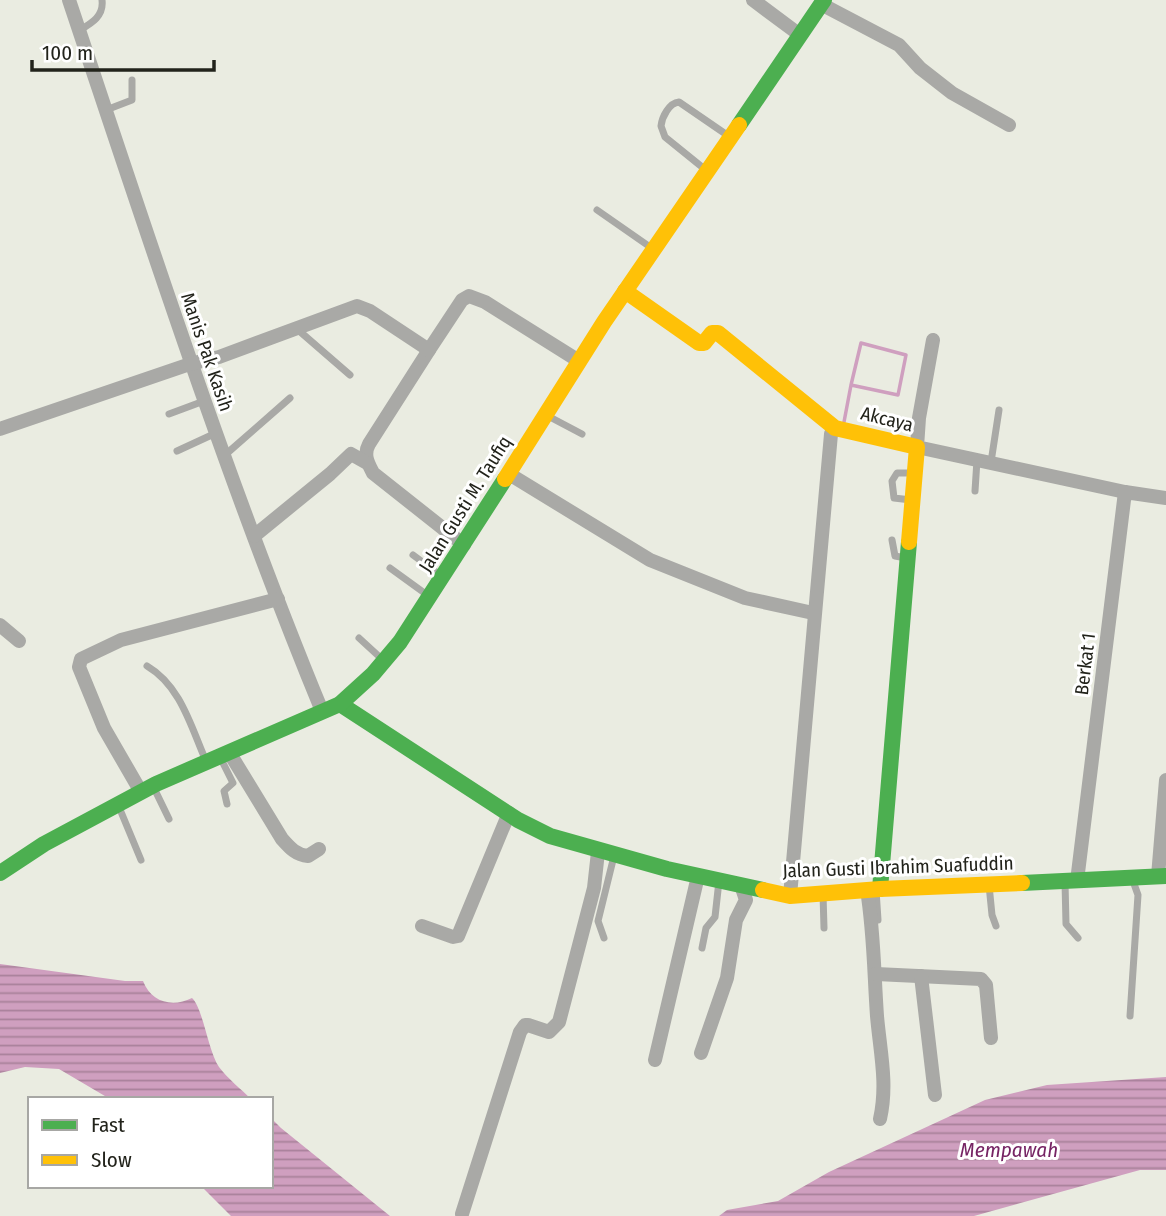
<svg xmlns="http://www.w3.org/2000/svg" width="1166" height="1216" viewBox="0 0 1166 1216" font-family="'Fira Sans Condensed',sans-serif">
<defs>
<pattern id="water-rules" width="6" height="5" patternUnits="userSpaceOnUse" patternTransform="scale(1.75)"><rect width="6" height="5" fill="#cf9fbf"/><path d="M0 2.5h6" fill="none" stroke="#a8819a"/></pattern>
</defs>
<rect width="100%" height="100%" fill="#eaece1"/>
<g fill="url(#water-rules)">
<path d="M0,964L125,981H143C151,1002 172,1008 192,998C203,1008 208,1051 219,1067C227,1078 241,1089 251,1099H110L59,1069L25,1067L0,1073Z"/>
<polygon points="1166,1077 1166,1170 1140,1170 974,1216 719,1216 727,1210 778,1201 829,1172 985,1100 1047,1085"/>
<polygon points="271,1118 281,1128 390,1216 231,1216 201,1186 271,1186"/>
</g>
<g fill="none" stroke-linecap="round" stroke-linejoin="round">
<polyline stroke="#cf9fbf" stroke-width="3.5" points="844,422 851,385 898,395 906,355 861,343 851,385"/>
<g stroke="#a9a9a6" stroke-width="7">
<path d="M80,30C92,23 104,16 102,0"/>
<polyline points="106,110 132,100 132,80"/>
<path d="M707,171L665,137L661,126C662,117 669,103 679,102L730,137"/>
<polyline points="597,210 653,249"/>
<polyline points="297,329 350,375"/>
<polyline points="169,414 204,401"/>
<polyline points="546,415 582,434"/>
<polyline points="177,451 216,433"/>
<polyline points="225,455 290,398"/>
<polyline points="991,462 999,410"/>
<polyline points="975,491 977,460"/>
<polyline points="911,500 894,498 892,481 897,473 914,473"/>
<polyline points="892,540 895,556 906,558"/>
<polyline points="413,555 443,577"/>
<polyline points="390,568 430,597"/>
<polyline points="359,638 384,661"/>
<path d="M147,666C181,686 191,727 206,761"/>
<polyline points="220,757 233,783 224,791 227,804"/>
<polyline points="153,786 169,819"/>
<polyline points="119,807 141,860"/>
<polyline points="1065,882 1066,924 1078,938"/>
<polyline points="989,885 992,915 996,926"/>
<polyline points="876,890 878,920"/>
<polyline points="823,894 824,928"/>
<polyline points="604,938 598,921 614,856"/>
<polyline points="702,948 706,928 715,917 719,881"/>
<polyline points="1130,1016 1138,895 1133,881"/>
</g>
<g stroke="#a9a9a6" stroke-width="14">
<path d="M69,0C149,239 226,478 322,711"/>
<polyline points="753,0 800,35"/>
<polyline points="821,4 899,45 920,68 952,93 1009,125"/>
<polyline points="933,340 919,418 917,447 1125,492"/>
<path d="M429,350L369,444C363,455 368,463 373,473L464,545"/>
<polyline points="0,429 190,364 219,357 357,306 370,311 429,350 462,300 469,296 485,302 579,361"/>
<polyline points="509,474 650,560 745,598 813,613"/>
<polyline points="254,536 330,474 351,454 367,463"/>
<polyline points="0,625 19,641"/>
<path d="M229,752L282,839C290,848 296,855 308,856L319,849"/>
<polyline points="141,792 104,728 79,667 81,659 121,640 278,599"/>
<polyline points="1158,876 1166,780"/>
<polyline points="1077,881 1125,492 1166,498"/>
<path d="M867,890C874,932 874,974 877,1016C880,1051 888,1084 880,1119"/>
<polyline points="790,896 831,434 835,428"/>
<polyline points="422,926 453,937 458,936 509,813"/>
<polyline points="876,974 981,979 986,985 991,1038"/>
<polyline points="921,976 935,1095"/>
<polyline points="701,1053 727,978 736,920 746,900 741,885"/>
<polyline points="655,1060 698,876"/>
<polyline points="462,1214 520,1032 525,1025 528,1025 549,1032 559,1022 594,888 598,852"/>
</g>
<g stroke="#4caf50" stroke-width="16">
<polyline points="739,125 824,0"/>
<polyline points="340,704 518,820 550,836 667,869 763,890"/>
<polyline points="0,873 44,844 156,784 340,704 373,674 400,642 505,479"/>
<polyline points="1022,883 1166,876"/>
<polyline points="880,889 909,542"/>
</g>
<g stroke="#ffc107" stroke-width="16">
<polyline points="625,291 699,343 704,343 712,333 718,333 835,428 917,447 909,542"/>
<polyline points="505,479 604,322 739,125"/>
<polyline points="763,890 790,896 880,889 1022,883"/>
</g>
</g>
<g text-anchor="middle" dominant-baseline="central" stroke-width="6" stroke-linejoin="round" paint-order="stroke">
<g font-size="19" fill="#22231b" stroke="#fff">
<text transform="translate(207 352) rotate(71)">Manis Pak Kasih</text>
<text transform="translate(887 419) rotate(14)">Akcaya</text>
<text transform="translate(465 504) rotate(-58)">Jalan Gusti M. Taufiq</text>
<text transform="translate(1085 664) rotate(-83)">Berkat 1</text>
<text transform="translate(898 867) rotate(-2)">Jalan Gusti Ibrahim Suafuddin</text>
</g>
<g font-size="21" font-style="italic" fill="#762464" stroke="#fff">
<text x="1009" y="1150">Mempawah</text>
</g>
</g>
<rect x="28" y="1097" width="245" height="91" fill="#ffffff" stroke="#a7a7a4" stroke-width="2"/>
<rect x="42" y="1120" width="35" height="10" fill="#4caf50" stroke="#a7a7a4" stroke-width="2"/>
<text x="91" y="1132" font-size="21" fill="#22231b">Fast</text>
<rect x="42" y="1155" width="35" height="10" fill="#ffc107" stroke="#a7a7a4" stroke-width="2"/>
<text x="91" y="1167" font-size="21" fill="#22231b">Slow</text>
<path d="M32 60v10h182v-10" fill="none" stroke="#22231b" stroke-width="3.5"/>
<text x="42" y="60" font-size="21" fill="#22231b" stroke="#ffffff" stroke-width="5" paint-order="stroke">100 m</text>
</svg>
